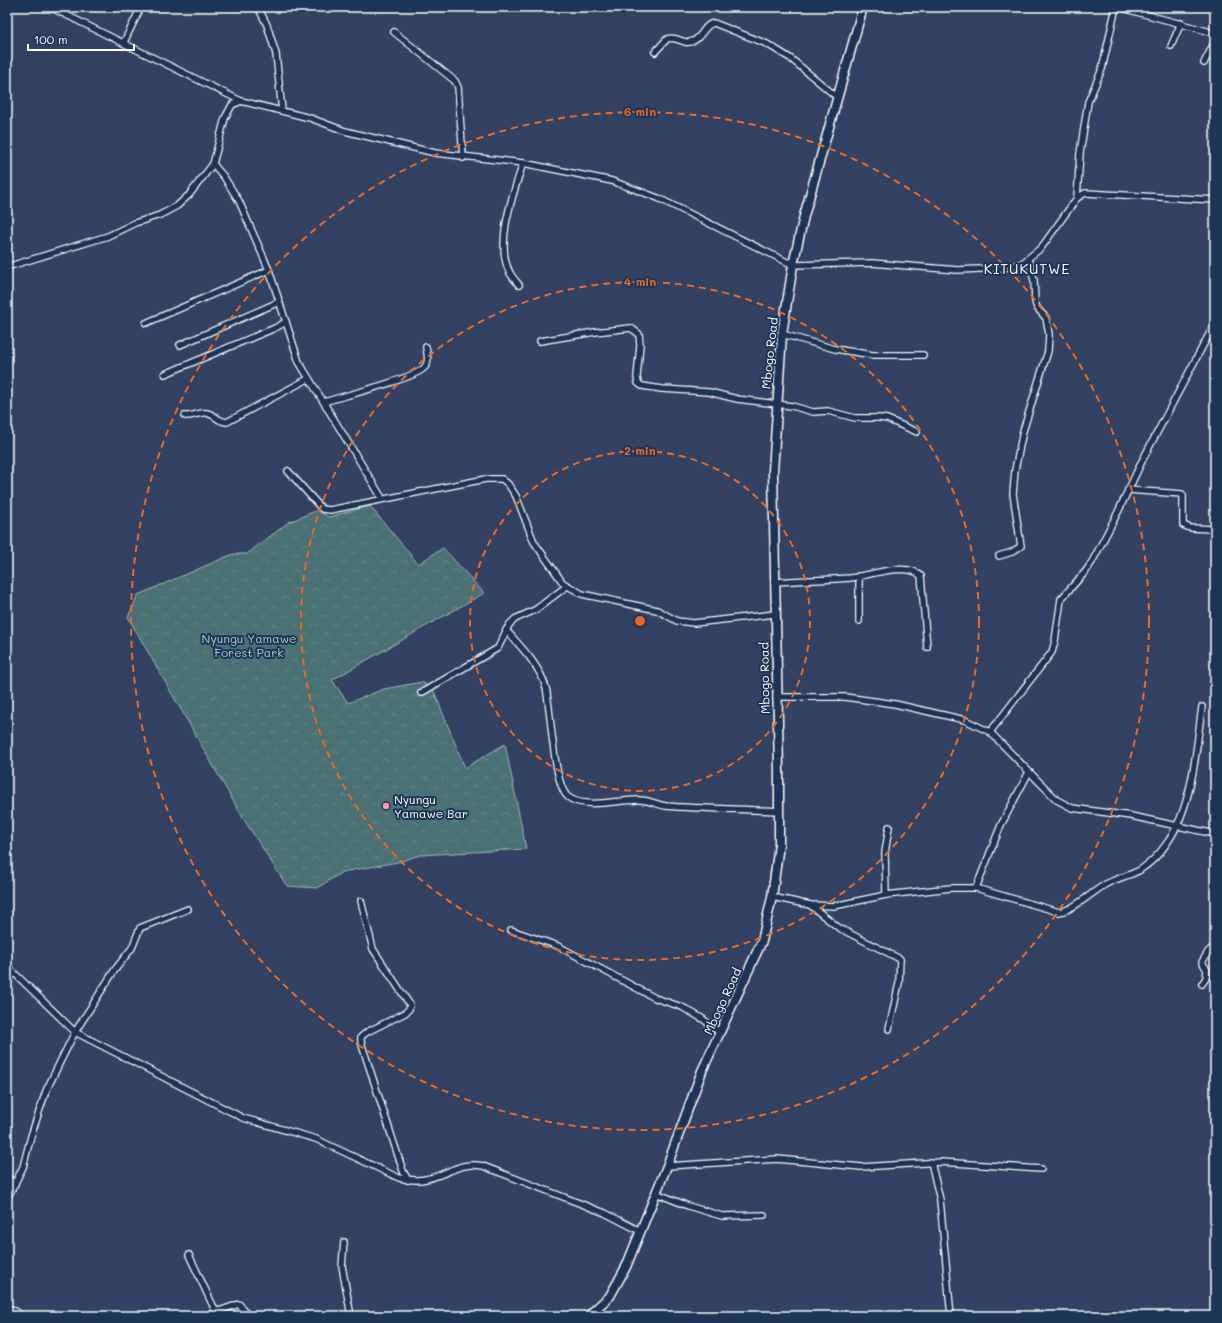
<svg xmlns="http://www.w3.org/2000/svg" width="1222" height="1323" viewBox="0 0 1222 1323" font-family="Mali,sans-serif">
<defs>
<pattern id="forest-crowns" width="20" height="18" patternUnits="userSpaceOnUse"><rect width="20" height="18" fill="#496f72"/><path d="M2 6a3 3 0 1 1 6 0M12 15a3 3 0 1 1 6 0" fill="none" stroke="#648587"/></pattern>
</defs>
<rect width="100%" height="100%" fill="#334263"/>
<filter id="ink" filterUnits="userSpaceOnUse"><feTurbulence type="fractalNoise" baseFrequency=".025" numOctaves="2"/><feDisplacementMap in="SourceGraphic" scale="8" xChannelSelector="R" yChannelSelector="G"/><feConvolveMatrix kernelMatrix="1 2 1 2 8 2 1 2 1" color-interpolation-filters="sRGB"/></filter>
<g filter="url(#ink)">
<polygon fill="url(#forest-crowns)" stroke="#a4b7b8" points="370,506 418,564 443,548 484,593 332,680 348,703 384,689 422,682 433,689 465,768 505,744 526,849 420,855 398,862 342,872 317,888 287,886 243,818 128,617 138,595 233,554 247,554 289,522 318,510 328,517"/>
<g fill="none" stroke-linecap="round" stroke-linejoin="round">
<g stroke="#fff" stroke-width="8">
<g id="minor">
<polyline points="50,7 241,101"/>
<polyline points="258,7 267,25 276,54 282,111"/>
<polyline points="1118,7 1207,31 1213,34 1215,38"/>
<polyline points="394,32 455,81 458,87 463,158"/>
<polyline points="124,42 141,7"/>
<polyline points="1171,46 1181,23"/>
<path d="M655,52L667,39C677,35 684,46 693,41C702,38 704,24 714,23L767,44L790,58L838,98"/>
<polyline points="1204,63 1215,41"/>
<polyline points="213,164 224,177 239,201 269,270 299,362 382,498"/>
<polyline points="1077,198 1080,153 1088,102 1102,69 1116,7"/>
<polyline points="7,267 108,236 135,223 160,215 177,206 189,195 213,164 225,118 232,105 241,101 310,118 345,131 435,153 523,163 612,181 658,198 793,265 872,263 957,270 1003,268 1021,264 1041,248 1077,198 1085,193 1215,200"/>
<path d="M519,285C516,281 512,277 510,273C494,244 514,192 523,163"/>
<polyline points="146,323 269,270"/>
<polyline points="782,334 835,349 873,355 923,355"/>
<polyline points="540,341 595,332 631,328 639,334 640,345 637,377 638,383 642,386 662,389 709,392 737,399 792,406 813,412 828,411 855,418 879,418 887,419 917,432"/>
<polyline points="180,345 279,302"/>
<polyline points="165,374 275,328 286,322"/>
<path d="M324,402C343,396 413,379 424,368C430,362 427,354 426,347"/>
<path d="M185,416C192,417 201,411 207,413C216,415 216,421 227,422L308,379"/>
<polyline points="288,471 322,509 330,510 460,484 486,479 502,479 508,484 516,496 534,542 563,583 582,594 657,610 677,621 694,623 775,614"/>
<polyline points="1128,490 1182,494 1183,496 1183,525 1190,528 1215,529"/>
<polyline points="999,556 1012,552 1021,546 1013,494 1015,470 1023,431 1048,351 1049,334 1046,318 1037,308 1035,302 1034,280 1028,259"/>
<polyline points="859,576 859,621"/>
<path d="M776,582C800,580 825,580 850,578C866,576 909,561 921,576L927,647"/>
<path d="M506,630C521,647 540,666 546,688C551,709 553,784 568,797C584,810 621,799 640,800C649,800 658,805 666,806C704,809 741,809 779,811"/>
<polyline points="421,693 498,648 509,625 515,619 535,610 567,586"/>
<polyline points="776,697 845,697 895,704 965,720 990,732 1057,800 1072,808 1131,816 1215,834"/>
<polyline points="990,732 1052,652 1055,641 1061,599 1086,571 1092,562 1118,512 1142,461 1215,323"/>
<polyline points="976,888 1001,825 1029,772"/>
<polyline points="886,895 885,853 889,827"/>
<path d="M772,897L810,905L834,906L886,895L951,888H976L1059,912C1074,910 1092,892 1106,884C1117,878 1129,876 1140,870C1192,836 1194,762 1202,707"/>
<polyline points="361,901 373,949 410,1005 409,1009 405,1013 367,1032 361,1037 361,1042 403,1171 408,1180"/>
<polyline points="810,905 839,928 900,959 899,983 889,1029"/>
<polyline points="511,930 558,946 655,998 682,1007 703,1019 720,1033"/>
<path d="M7,966L75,1032L243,1118L316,1139L399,1178C408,1180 417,1181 426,1179C448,1175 459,1161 483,1166L605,1213L640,1231"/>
<polyline points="1202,984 1206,978 1207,970 1202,962 1208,952 1215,945"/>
<polyline points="931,1162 940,1200 951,1316"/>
<polyline points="667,1166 777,1159 861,1167 941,1162 1041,1169"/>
<polyline points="7,1177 15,1184"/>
<polyline points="656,1193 688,1206 722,1216 764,1215"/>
<polyline points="7,1199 23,1167 31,1136 46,1091 60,1062 75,1032 114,971 132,948 140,928 188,909"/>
<polyline points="344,1242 342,1266 351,1316"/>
<polyline points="189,1255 215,1310 219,1311 239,1304 248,1316"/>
<polyline points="7,1307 23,1316"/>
</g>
</g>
<g stroke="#fff" stroke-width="11">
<polyline id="secondary" points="588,1316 610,1296 626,1267 667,1166 702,1071 762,941 772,897 779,844 779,771 773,471 782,334 793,265 804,216 863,7"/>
</g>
<use href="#minor" stroke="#1d3557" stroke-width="5.5"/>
<use href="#secondary" stroke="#1d3557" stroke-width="8"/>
</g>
</g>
<g fill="none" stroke="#ea6a24" stroke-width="2" stroke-dasharray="7 5">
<circle cx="640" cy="621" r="170"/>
<circle cx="640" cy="621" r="339"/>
<circle cx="640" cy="621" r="509"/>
</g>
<circle fill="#ff9aa2" stroke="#1d3557" stroke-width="1.5" cx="386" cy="806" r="4"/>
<g text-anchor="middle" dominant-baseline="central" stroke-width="4" stroke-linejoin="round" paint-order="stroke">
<g font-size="12" fill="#fff" stroke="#1d3557">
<text transform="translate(769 353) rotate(-84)">Mbogo Road</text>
<text transform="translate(764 678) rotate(-91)">Mbogo Road</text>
<text transform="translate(722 1001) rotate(-65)">Mbogo Road</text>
</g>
<g font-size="12" fill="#b6c5c7" stroke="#1d3557">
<text x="249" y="638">Nyungu Yamawe<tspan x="249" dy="14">Forest Park</tspan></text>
</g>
<g font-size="12" fill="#fff" stroke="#1d3557" text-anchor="start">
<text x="394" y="799">Nyungu<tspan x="394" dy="14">Yamawe Bar</tspan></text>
</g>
<g font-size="14" letter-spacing="1" fill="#fff" stroke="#1d3557">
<text x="1027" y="268">KITUKUTWE</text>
</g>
</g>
<circle cx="640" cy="621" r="6" fill="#ea6a24" stroke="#1d3557" stroke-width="2"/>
<g font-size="12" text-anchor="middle" font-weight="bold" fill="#ea6a24" stroke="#1d3557" stroke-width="4" stroke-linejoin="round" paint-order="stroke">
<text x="640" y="116">6 min</text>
<text x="640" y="286">4 min</text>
<text x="640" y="455">2 min</text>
</g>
<rect width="1222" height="1323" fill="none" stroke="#1d3557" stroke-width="24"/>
<rect x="12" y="12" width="1198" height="1299" fill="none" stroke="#fff" stroke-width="1.5" filter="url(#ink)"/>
<path d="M28 44v6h106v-6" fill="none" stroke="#ffffff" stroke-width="2"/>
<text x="34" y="44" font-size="12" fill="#ffffff" stroke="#1d3557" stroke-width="3" paint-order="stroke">100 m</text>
</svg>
